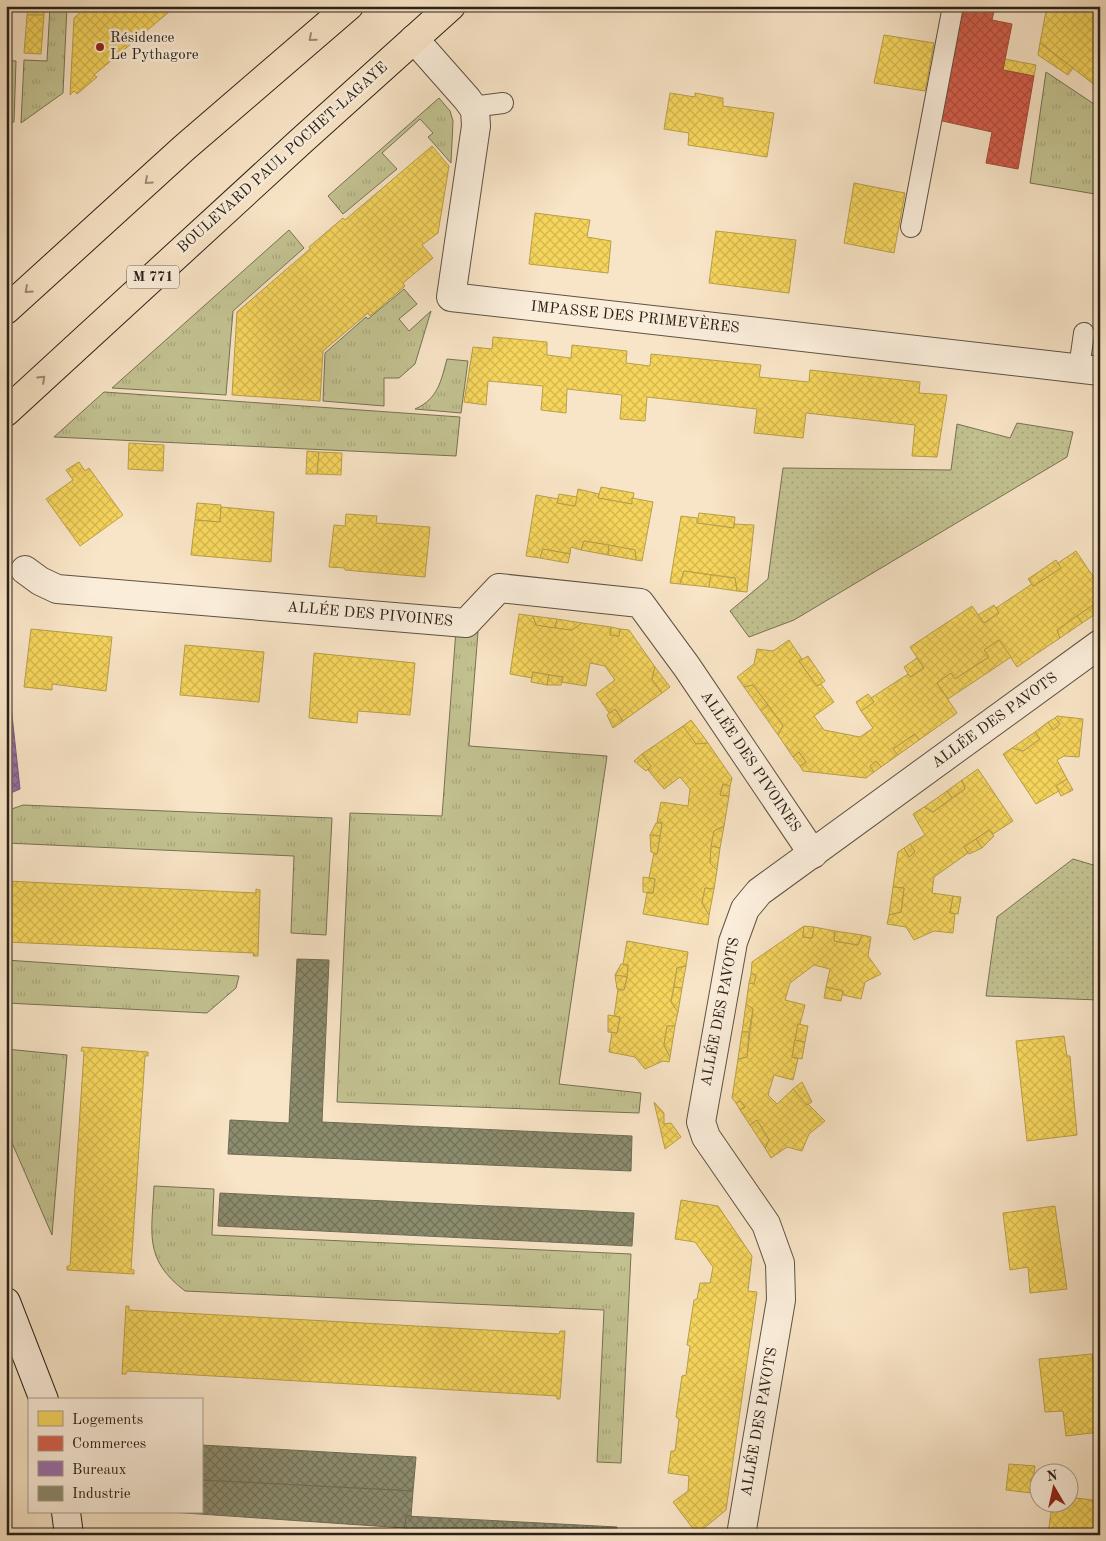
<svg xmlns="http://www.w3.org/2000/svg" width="1106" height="1541" viewBox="0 0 1106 1541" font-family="'Old Standard TT',serif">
<defs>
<pattern id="grass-tufts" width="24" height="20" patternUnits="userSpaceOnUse" patternTransform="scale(1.25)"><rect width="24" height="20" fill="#c3c291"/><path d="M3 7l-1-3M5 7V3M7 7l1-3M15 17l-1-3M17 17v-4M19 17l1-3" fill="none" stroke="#a8a67c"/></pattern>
<pattern id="park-dots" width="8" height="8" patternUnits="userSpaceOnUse" patternTransform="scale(1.25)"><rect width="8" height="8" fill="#c3c291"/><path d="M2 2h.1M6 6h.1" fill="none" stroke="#a8a67c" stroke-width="1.8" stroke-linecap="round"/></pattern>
<pattern id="homes-cross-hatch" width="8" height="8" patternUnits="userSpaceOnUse" patternTransform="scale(1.25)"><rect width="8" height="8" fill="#f6d55c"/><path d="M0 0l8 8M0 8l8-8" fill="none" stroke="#d3b74f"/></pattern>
<pattern id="shops-cross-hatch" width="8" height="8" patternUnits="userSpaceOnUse" patternTransform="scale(1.25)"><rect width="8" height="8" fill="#d6604d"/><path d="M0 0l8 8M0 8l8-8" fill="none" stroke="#ae4f3f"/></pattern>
<pattern id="offices-cross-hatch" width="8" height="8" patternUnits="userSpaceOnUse" patternTransform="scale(1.25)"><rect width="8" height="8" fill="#9970ab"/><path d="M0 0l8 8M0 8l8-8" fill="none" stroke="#7d5c8a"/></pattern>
<pattern id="industry-cross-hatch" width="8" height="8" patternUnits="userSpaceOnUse" patternTransform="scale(1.25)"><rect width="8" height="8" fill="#8c8c6e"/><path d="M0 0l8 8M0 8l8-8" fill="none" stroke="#737259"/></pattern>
</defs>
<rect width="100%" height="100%" fill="#f8e4c6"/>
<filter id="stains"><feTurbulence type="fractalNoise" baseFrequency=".004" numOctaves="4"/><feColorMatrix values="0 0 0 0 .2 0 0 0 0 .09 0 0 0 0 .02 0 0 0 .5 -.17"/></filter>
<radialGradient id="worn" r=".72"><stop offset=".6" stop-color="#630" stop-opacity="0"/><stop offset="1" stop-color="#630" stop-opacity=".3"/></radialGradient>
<g fill="url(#grass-tufts)" stroke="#767254">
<polygon points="50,6 67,6 63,93 21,123 24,60 47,61"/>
<polygon points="6,60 16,61 14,122 6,122"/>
<polygon points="1046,72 1100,108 1100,159 1095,194 1030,183"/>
<polygon points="439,98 450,111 453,121 451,163 428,137 433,133 420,119 382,153 397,169 343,214 328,196"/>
<polygon points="289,230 304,248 233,311 226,395 112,388"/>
<polygon points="404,289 417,304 399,319 409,331 431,311 415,364 399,378 384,378 384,406 323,401 325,353 366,317 368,319"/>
<path d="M447,359L468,361L461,413L415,409C438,399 441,381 447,359Z"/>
<polygon points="104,392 460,417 456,456 54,437"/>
<polygon points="456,630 478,632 469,746 607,756 559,1084 641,1093 639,1113 337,1102 350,813 442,816"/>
<polygon points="23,805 332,818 326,935 291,933 294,856 6,843 6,811"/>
<polygon points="6,960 239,976 236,988 207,1013 6,1003"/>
<polygon points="6,1049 67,1055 52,1235 6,1129"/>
<path d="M154,1186L214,1189L212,1235L631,1254L621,1463L597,1462L604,1310L185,1291C143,1259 152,1233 154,1186Z"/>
</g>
<g fill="url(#park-dots)" stroke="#767254">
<polygon points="1017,423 1073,432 1067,457 794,620 749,637 730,611 768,579 783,468 951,470 957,424 1010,438"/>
<polygon points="1073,859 1100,867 1100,1000 986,996 997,917"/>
</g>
<g fill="url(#homes-cross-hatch)" stroke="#b99f48">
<polygon points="28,6 44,6 44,15 27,15"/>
<polygon points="88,6 176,6 94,75 97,77 77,94 74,91 70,95 74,18"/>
<polygon points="1047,6 1100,6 1100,89 1040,43"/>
<polygon points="27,15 44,15 41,54 24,53"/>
<polygon points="884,35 934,43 925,91 874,83"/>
<polygon points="1040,43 1073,68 1068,75 1038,55"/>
<polygon points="1005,59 1036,65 1034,76 1003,70"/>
<polygon points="670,93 695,97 695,93 723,98 723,106 774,113 767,157 688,145 689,133 664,129"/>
<polygon points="432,146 449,166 438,233 422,245 433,258 403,283 405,286 370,316 368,313 323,351 320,401 232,395 237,312 310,249 309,247 343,218 345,220"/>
<polygon points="854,183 905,193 894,253 844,243"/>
<polygon points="535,213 590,220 587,237 611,241 608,273 529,264"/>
<polygon points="716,231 796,240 789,293 709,283"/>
<polygon points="493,337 547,342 547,355 571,358 572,345 627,351 626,363 650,366 651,354 761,365 759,377 809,382 810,370 920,382 919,393 947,395 937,457 912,456 915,425 806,413 803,438 754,433 757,409 647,397 645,421 620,419 622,395 567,389 566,413 541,410 543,386 488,381 486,405 464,402 473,347 492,349"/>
<polygon points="129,443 164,445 163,471 128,469"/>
<polygon points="307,451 319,452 317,474 306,474"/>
<polygon points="319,452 342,453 341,475 317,474"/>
<polygon points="79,462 85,471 89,468 123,515 80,546 46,499 73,480 66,470"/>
<polygon points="601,487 634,493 632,504 598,498"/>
<polygon points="578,489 599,494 598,498 632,504 632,498 653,502 642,561 636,560 635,550 584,541 581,550 571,547 570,554 543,549 540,558 526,556 536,495 558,499 557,503 575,506"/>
<polygon points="559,494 577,497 575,506 557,503"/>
<polygon points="197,503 221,505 220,522 195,520"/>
<polygon points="221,507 274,512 271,562 191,555 195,520 220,522"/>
<polygon points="699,513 735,517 734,528 697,523"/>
<polygon points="346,514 377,516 376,523 430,527 425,577 345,570 345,568 329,567 334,525 345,526"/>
<polygon points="681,516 697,518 697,523 734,528 734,524 754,525 747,592 737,591 735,578 684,571 680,584 670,583"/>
<polygon points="584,541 609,545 608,555 581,550"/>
<polygon points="609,545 635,550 636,560 608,555"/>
<polygon points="543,549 570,554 568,563 540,558"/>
<polygon points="1076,551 1100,587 1100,603 1099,601 1057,630 1060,638 1017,667 999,640 984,650 989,657 955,679 951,673 937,683 957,713 919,740 915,734 893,749 898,755 881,767 876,761 870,766 874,772 866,778 803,771 800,766 806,762 799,752 793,757 778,735 783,726 768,705 753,685 744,687 737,677 754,664 757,649 773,651 789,640 802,659 799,661 817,686 821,684 834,702 814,716 824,730 860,737 873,728 861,711 874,702 871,698 908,674 910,677 924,668 910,647 972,606 984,623 999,613 996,608 1032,584 1033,586 1061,568 1058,563"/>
<polygon points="1056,560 1061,568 1033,586 1028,579"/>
<polygon points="684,571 711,575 709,587 680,584"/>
<polygon points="711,575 735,578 737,591 709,587"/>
<polygon points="1099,601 1100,611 1082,623 1077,616"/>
<polygon points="994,605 999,613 984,623 978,615"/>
<polygon points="519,614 533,616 536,625 572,630 582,623 611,627 610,635 619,636 620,629 629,630 655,667 652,679 662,693 623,721 615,709 610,714 596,694 615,680 605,666 590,663 586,686 561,682 563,677 549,675 533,672 532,678 510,674"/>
<polygon points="533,616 557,619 555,628 536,625"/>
<polygon points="1077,616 1082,623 1060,638 1057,630"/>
<polygon points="557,619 582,623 572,630 555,628"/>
<polygon points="611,627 620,629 619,636 610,635"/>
<polygon points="31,629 112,637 106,691 52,684 52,690 24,687"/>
<polygon points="999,640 1011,657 948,699 937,683 951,673 955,679 989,657 984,650"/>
<polygon points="185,645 264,652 259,702 180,695"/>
<polygon points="314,653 415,663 410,715 358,711 357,723 309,718"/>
<polygon points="808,656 825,681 817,686 799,661"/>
<polygon points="917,658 924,668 910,677 904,667"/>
<polygon points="655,667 670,687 662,693 652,679"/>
<polygon points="533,672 549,675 547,685 531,682"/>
<polygon points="549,675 563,677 561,685 547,685"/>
<polygon points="753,685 768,705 761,711 744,687"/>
<polygon points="868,694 874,702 861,711 856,702"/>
<polygon points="768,705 783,726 778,735 761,711"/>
<polygon points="615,709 623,721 613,728 607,715"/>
<polygon points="1057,716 1083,719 1079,757 1064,756 1057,760 1067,779 1056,786 1059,791 1036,804 1003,754 1012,748 1023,751 1040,739 1035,732 1048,722 1053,730 1060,724 1055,718"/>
<polygon points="1055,718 1060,724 1053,730 1048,722"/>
<polygon points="691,720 706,740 708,743 696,744 683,726"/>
<polygon points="683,726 696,744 708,743 732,778 730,786 723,784 720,795 729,796 724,826 714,831 710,863 717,870 714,889 705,888 702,903 709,915 708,925 643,914 647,893 653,893 655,879 649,878 654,853 657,854 662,823 657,822 661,802 688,806 690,789 680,777 664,789 648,770 651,766 642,754"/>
<polygon points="1035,732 1040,739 1023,751 1012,748"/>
<polygon points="915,734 919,740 898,755 893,749"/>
<polygon points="799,752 806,762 800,766 793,757"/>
<polygon points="642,754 651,766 646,771 634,761"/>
<polygon points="876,761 881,767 874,772 870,766"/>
<polygon points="978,769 1013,821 993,834 989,830 976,839 964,847 968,853 934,877 932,893 953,896 950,913 955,914 953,933 934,931 914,940 906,927 887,924 889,915 901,912 904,888 893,887 898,852 904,848 909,857 915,852 910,844 925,835 913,814 924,807 933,812 965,789 962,780"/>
<polygon points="1067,779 1073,790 1061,796 1056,786"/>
<polygon points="962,780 965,789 952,798 947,791"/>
<polygon points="723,784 730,786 729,796 720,795"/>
<polygon points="947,791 952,798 933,812 924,807"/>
<polygon points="656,823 662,823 660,836 650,835"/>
<polygon points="724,826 720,848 711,846 714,831"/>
<polygon points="989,830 994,836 982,848 976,839"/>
<polygon points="650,835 660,836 657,854 651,852"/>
<polygon points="976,839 982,848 969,854 964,847"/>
<polygon points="910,844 915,852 909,857 904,848"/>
<polygon points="711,846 720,848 717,870 710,863"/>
<polygon points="643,877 655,879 653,893 643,892"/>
<polygon points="6,881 256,893 256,889 260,890 258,956 253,956 254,953 6,942"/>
<polygon points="893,887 904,888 901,912 889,915"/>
<polygon points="705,888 714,889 709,915 702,903"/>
<polygon points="953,896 961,897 958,914 950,913"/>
<polygon points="804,926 803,937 812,938 814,927 835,931 834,941 858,945 862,935 871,937 868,956 881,974 865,982 861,999 843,995 843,991 826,987 830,969 814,965 790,983 785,1000 805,1005 800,1024 798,1024 792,1057 798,1059 793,1080 774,1075 768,1095 777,1104 793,1089 825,1121 809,1134 802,1151 787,1147 771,1158 765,1148 769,1140 757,1120 750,1125 740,1110 745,1107 740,1101 736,1103 732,1098 738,1059 747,1057 753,1009 746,1004 749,983 754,984 756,975 751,974 752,962"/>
<polygon points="804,926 814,927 812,938 803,937"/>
<polygon points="835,931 862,935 858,945 834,941"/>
<polygon points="627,941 688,952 686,966 677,968 671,1002 678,1012 675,1026 667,1026 664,1045 670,1057 669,1062 663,1061 645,1069 635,1057 609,1052 612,1032 617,1033 620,1017 614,1016 618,989 624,990 627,977 628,965 623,964"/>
<polygon points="621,964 628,965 627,977 615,975"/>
<polygon points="686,966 682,988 674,987 677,968"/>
<polygon points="751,974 756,975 754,984 749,983"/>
<polygon points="615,975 627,977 624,990 617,989"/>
<polygon points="674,987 682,988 678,1012 671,1002"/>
<polygon points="826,987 843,991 841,1001 824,998"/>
<polygon points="746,1004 753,1009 749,1032 742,1032"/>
<polygon points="608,1015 620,1017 617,1033 608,1032"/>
<polygon points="798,1024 808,1026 805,1042 795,1040"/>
<polygon points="667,1026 675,1026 670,1057 664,1045"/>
<polygon points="742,1032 749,1032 747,1057 738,1059"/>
<polygon points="1064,1036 1067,1056 1070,1056 1077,1135 1027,1141 1016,1041"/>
<polygon points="795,1040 805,1042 802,1059 792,1057"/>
<polygon points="82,1047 148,1052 148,1056 145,1056 131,1269 134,1270 134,1274 67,1270 67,1266 70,1266 84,1051 81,1051"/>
<polygon points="802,1082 812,1102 807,1105 793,1089"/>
<polygon points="740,1101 745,1107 740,1110 736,1103"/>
<polygon points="654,1102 664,1113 664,1124 671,1123 681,1137 665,1149"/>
<polygon points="757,1120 769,1140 765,1148 750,1125"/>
<polygon points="681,1200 718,1206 752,1256 748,1291 757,1292 726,1510 697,1534 673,1502 688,1491 689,1476 668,1473 671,1451 675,1451 679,1419 676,1417 682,1376 686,1375 690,1346 687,1345 694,1300 697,1299 700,1283 710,1283 713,1267 695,1242 675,1239"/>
<polygon points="1055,1206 1067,1289 1030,1293 1028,1267 1010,1270 1003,1213"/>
<polygon points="126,1306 129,1306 129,1310 559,1334 560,1331 565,1331 560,1399 557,1399 557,1396 127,1371 126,1374 122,1374"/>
<polygon points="1092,1354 1100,1417 1100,1432 1066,1436 1063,1411 1045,1412 1039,1359"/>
<polygon points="1009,1464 1035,1466 1031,1493 1006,1490"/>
<polygon points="1068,1497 1100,1501 1100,1535 1048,1535 1052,1504 1068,1504"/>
</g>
<polygon fill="url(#shops-cross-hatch)" stroke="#a24d3d" points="963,6 995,6 992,20 1012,24 1003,70 1034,76 1018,169 986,163 992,132 938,120"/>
<polygon fill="url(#offices-cross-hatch)" stroke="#78587f" points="6,660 20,789 6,795"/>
<g fill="url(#industry-cross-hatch)" stroke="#6f6c54">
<polygon points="297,959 329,960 322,1122 632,1136 631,1171 228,1154 230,1120 289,1123"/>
<polygon points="220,1193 634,1213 632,1246 218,1226"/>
<polygon points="201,1445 416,1457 413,1491 201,1480"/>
<polygon points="201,1480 413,1491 411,1516 406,1516 405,1528 170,1512 201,1512"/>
<polygon points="406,1516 617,1527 616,1535 404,1535"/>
</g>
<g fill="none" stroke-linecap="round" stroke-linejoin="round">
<g stroke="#5e5244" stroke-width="22">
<g id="service">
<polyline points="472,107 503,103"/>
<polyline points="911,227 953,6"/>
<polyline points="1079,368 1084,333"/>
</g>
</g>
<g stroke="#5e5244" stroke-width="30">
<g id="minor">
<polyline points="414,39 467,99 475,110 476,126 451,297 1100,371"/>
<polyline points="25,570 40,581 57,589 466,623 499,588 640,603 687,667 813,854"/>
<polyline points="741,1535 781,1300 780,1263 766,1224 706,1137 701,1122 733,942 745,909 759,892 1100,644"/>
</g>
</g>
<g stroke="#2a2118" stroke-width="30">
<g id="secondary">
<polyline points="6,1302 44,1400"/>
<polyline points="66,1512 69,1535"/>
</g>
</g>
<g stroke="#2a2118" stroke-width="30">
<g id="primary">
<polyline points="6,310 184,148 349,6"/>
<polyline points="6,412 300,142 451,6"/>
</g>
</g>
<use href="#service" stroke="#faedda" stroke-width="20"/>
<use href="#minor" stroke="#faedda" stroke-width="28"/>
<use href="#secondary" stroke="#faedda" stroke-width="28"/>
<use href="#primary" stroke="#f8e4c6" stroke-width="28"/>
</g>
<defs><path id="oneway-chevron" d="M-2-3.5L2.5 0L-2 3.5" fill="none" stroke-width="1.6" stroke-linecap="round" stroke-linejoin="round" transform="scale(1.25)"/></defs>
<g stroke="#9b8c78">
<use href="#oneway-chevron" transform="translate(312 38) rotate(139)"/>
<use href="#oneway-chevron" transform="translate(148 181) rotate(138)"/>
<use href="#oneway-chevron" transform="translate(28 290) rotate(138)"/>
<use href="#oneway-chevron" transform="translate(42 379) rotate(-43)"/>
</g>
<circle fill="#8f2418" stroke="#faedda" stroke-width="2" cx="100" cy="47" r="5"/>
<g text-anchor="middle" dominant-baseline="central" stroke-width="5" stroke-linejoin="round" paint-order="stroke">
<rect fill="#faedda" stroke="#685e52" stroke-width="1" x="127" y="265.5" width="52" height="23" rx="4"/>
<g font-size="14" font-weight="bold" fill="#2a2118">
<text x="153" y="277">M 771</text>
</g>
<g font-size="15" fill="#2a2118" stroke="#faedda" text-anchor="start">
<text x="110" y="38">Résidence<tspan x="110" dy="17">Le Pythagore</tspan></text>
</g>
<g font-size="15" fill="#2a2118" stroke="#faedda">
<text transform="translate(283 158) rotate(-42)">BOULEVARD PAUL POCHET-LAGAYE</text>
<text transform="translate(635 318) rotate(6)">IMPASSE DES PRIMEVÈRES</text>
<text transform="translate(370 615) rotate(5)">ALLÉE DES PIVOINES</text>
<text transform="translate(995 721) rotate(-36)">ALLÉE DES PAVOTS</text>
<text transform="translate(750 762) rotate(56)">ALLÉE DES PIVOINES</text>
<text transform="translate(721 1012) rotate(-79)">ALLÉE DES PAVOTS</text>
<text transform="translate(760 1422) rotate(-80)">ALLÉE DES PAVOTS</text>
</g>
</g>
<rect width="1106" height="1541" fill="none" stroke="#f8e4c6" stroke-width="25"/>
<rect x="8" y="8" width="1091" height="1526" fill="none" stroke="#2a2118" stroke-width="2.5"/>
<rect x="12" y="12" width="1081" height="1516" fill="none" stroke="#2a2118"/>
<rect x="28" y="1398" width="175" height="115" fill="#faedda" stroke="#a79b8c"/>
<rect x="38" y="1411" width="25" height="15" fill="#f6d55c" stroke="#a79b8c"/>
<text x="72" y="1424" font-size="15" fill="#2a2118">Logements</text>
<rect x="38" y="1436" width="25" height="15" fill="#d6604d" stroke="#a79b8c"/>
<text x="72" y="1448" font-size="15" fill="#2a2118">Commerces</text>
<rect x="38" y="1461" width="25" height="15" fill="#9970ab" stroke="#a79b8c"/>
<text x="72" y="1474" font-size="15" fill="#2a2118">Bureaux</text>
<rect x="38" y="1486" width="25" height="15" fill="#8c8c6e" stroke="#a79b8c"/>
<text x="72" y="1498" font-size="15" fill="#2a2118">Industrie</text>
<g transform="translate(1054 1488) rotate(351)"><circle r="24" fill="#faedda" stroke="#a79b8c"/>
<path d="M0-4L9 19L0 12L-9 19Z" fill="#8f2418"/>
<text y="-8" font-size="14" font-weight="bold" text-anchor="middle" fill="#2a2118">N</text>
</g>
<rect width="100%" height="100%" filter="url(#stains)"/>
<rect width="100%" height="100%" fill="url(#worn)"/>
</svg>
